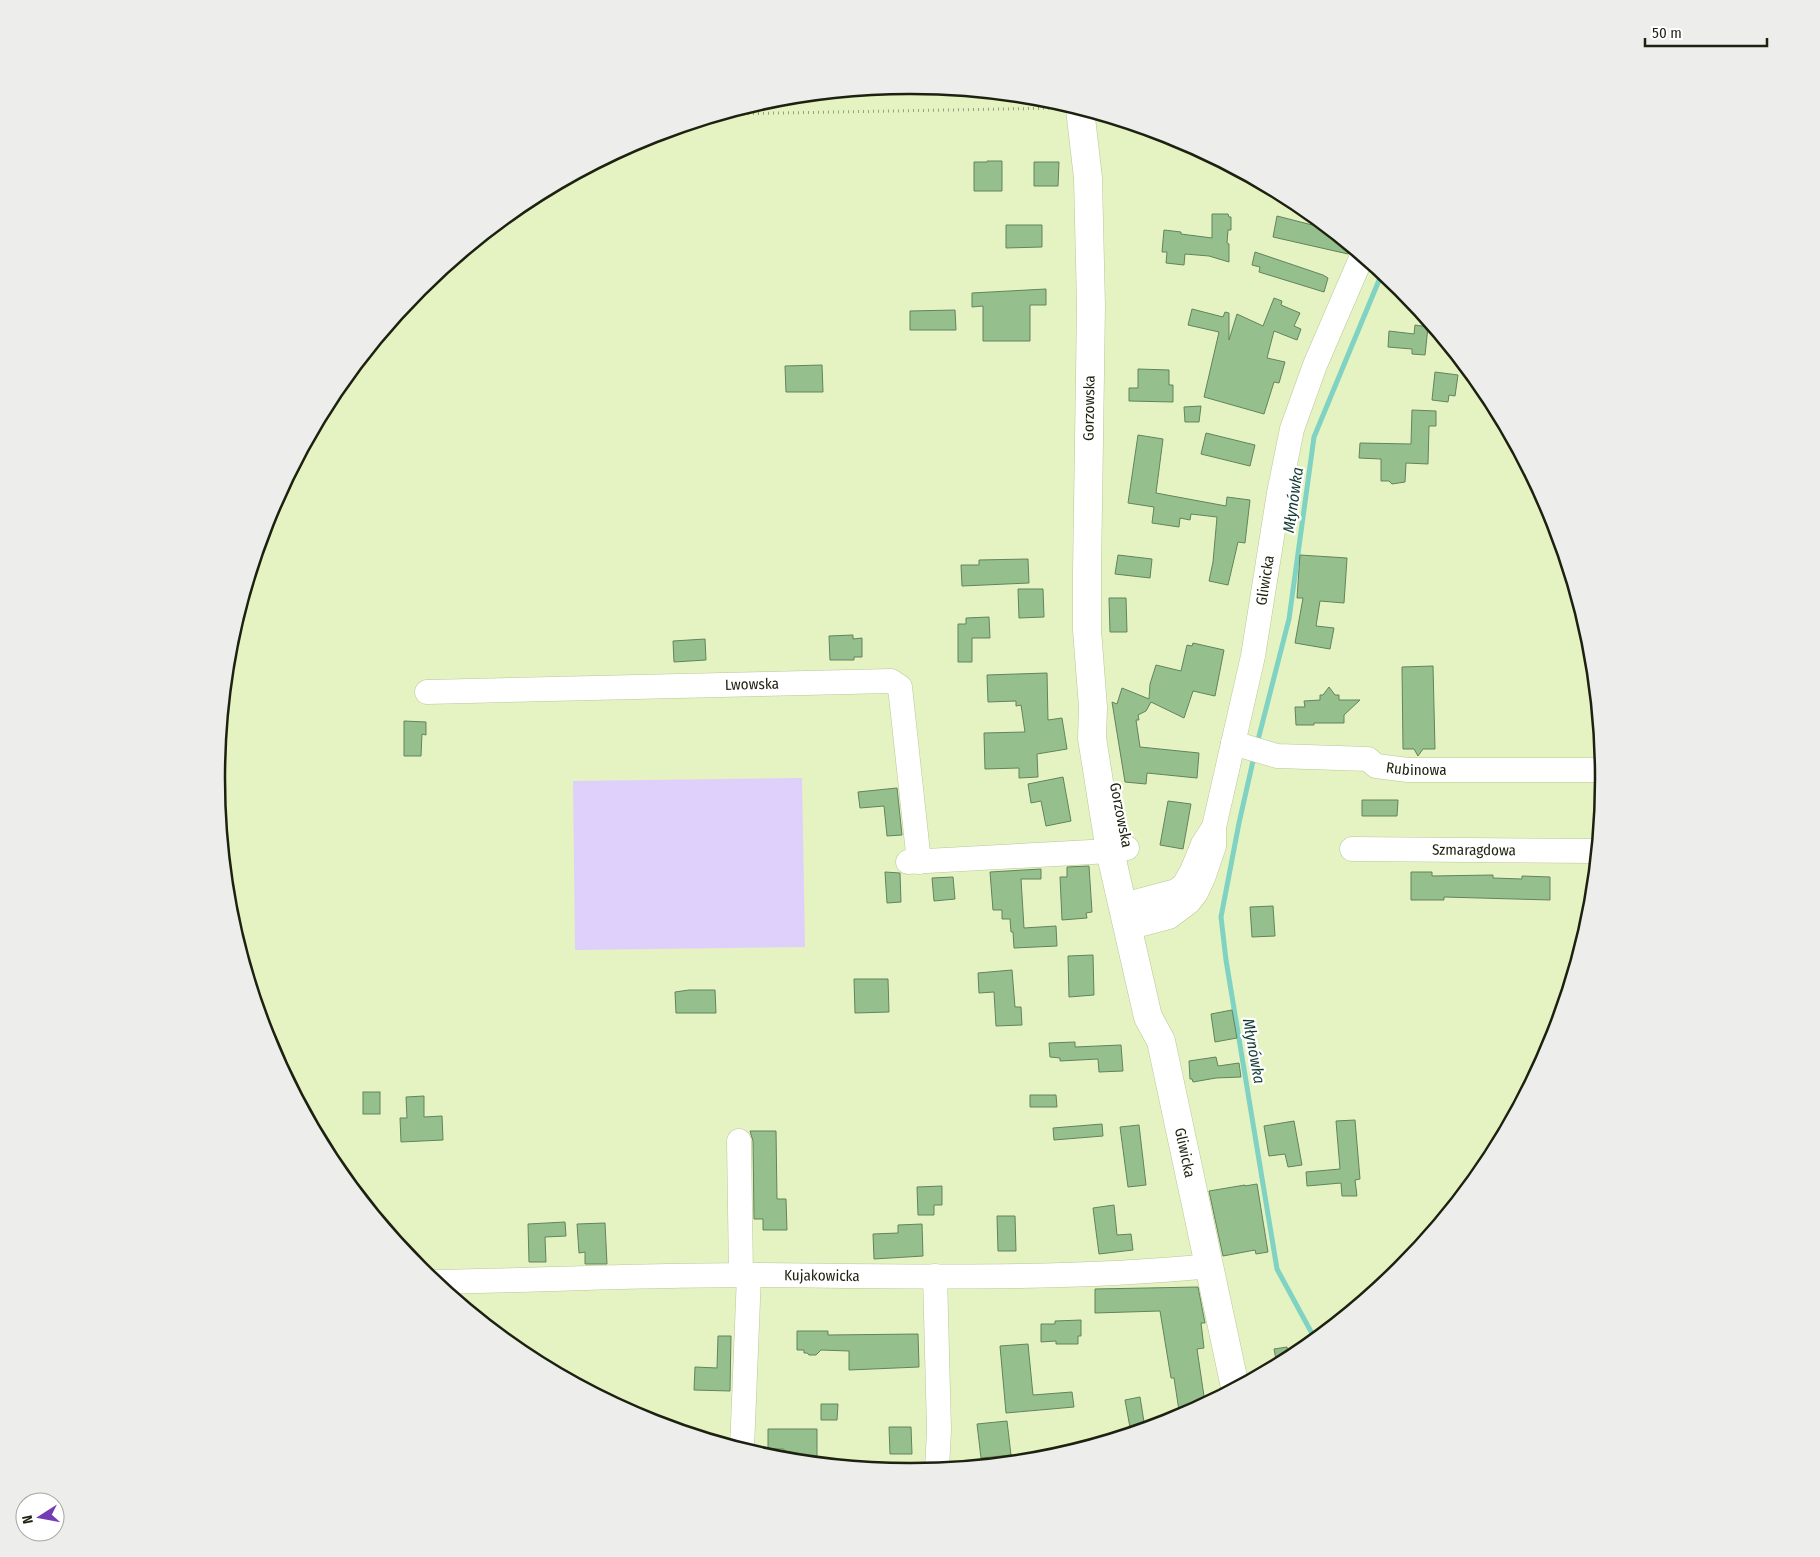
<svg xmlns="http://www.w3.org/2000/svg" width="1820" height="1557" viewBox="0 0 1820 1557" font-family="'Fira Sans Condensed',sans-serif">
<rect width="100%" height="100%" fill="#e4f3c1"/>
<polygon fill="#ded0fa" points="802,778 805,947 575,950 573,781"/>
<g fill="none" stroke-linecap="round" stroke-linejoin="round">
<g stroke="#80d2c3" stroke-width="5">
<polyline points="1258,740 1289,619 1314,437 1382,273"/>
<polyline points="1253,761 1239,823 1221,917 1226,960 1277,1269 1315,1339"/>
</g>
</g>
<g fill="#95c08d" stroke="#63835d">
<polygon points="987,161 1002,161 1002,191 974,191 974,162 987,162"/>
<polygon points="1034,162 1059,162 1058,186 1034,186"/>
<polygon points="1212,214 1228,214 1229,217 1231,217 1231,230 1228,230 1227,243 1229,244 1229,262 1209,256 1185,254 1184,265 1166,263 1167,252 1162,252 1164,230 1181,232 1181,234 1212,238"/>
<polygon points="1277,216 1328,229 1351,248 1348,254 1273,237"/>
<polygon points="1006,225 1042,225 1042,247 1006,248"/>
<polygon points="1255,252 1323,275 1328,278 1324,292 1259,272 1260,267 1252,265"/>
<polygon points="1046,289 1046,305 1030,305 1030,341 983,341 983,306 972,307 972,293"/>
<polygon points="1274,298 1282,301 1281,305 1300,313 1294,326 1301,329 1297,340 1274,331 1267,358 1285,362 1279,383 1274,382 1264,414 1204,397 1219,332 1188,325 1192,309 1223,317 1225,312 1229,313 1229,340 1237,314 1263,326"/>
<polygon points="955,310 956,330 910,330 910,311"/>
<polygon points="1415,325 1428,327 1425,355 1412,354 1412,349 1388,347 1389,331 1414,334"/>
<polygon points="822,365 823,392 786,392 785,366"/>
<polygon points="1138,369 1169,370 1169,385 1173,385 1173,402 1129,401 1129,388 1138,388"/>
<polygon points="1435,372 1458,375 1455,396 1449,395 1448,402 1432,400"/>
<polygon points="1201,406 1199,422 1185,422 1184,407"/>
<polygon points="1412,410 1436,411 1436,426 1429,426 1428,464 1406,463 1405,482 1392,484 1389,481 1381,481 1381,459 1359,458 1360,443 1411,444"/>
<polygon points="1206,433 1255,445 1250,466 1201,454"/>
<polygon points="1138,435 1163,439 1156,493 1226,506 1227,497 1250,500 1245,543 1238,542 1228,585 1209,581 1213,562 1217,517 1191,514 1190,520 1180,518 1179,527 1152,523 1154,507 1128,503"/>
<polygon points="1118,555 1152,559 1150,578 1115,574"/>
<polygon points="1300,555 1347,558 1344,603 1320,601 1316,626 1334,628 1330,649 1295,643 1303,598 1297,598"/>
<polygon points="1028,559 1029,583 962,586 961,565 979,565 979,560"/>
<polygon points="1018,589 1043,589 1044,617 1019,618"/>
<polygon points="1109,598 1126,598 1127,632 1110,632"/>
<polygon points="989,617 990,638 972,638 972,662 958,662 958,624 966,624 966,618"/>
<polygon points="853,635 853,639 862,638 862,657 854,657 854,660 830,660 829,636"/>
<polygon points="705,639 706,660 674,662 673,641"/>
<polygon points="1193,643 1224,650 1215,696 1193,691 1184,718 1151,702 1146,711 1138,715 1139,720 1136,720 1140,747 1199,753 1197,778 1147,773 1146,784 1125,782 1112,702 1117,704 1122,688 1149,699 1150,684 1156,665 1181,671 1187,645 1192,646"/>
<polygon points="1433,666 1435,749 1423,749 1418,756 1414,749 1403,749 1402,667"/>
<polygon points="1047,673 1048,720 1062,718 1067,749 1037,754 1038,777 1019,778 1019,768 985,769 984,733 1025,732 1021,705 1016,706 1016,701 988,702 987,675"/>
<polygon points="1329,687 1335,695 1339,695 1339,700 1360,700 1344,715 1344,723 1314,723 1314,725 1296,725 1295,707 1305,707 1304,701 1320,700 1320,695 1323,695"/>
<polygon points="404,721 426,722 426,735 422,734 421,756 404,756"/>
<polygon points="1063,777 1071,821 1046,826 1041,801 1031,803 1028,784"/>
<polygon points="897,788 902,835 887,836 884,806 860,808 858,792"/>
<polygon points="1362,800 1398,800 1397,816 1362,816"/>
<polygon points="1168,801 1191,804 1183,849 1160,845"/>
<polygon points="1089,866 1092,912 1086,913 1087,918 1062,920 1060,877 1067,877 1067,867"/>
<polygon points="1041,869 1041,879 1021,879 1024,928 1056,926 1057,946 1014,948 1013,932 1011,932 1010,919 1002,919 1002,910 993,910 990,872"/>
<polygon points="885,872 900,873 901,902 887,903"/>
<polygon points="1411,872 1432,872 1432,876 1493,875 1493,878 1522,879 1522,876 1550,877 1550,900 1444,897 1444,900 1411,900"/>
<polygon points="953,877 955,899 934,901 932,878"/>
<polygon points="1273,906 1275,936 1252,937 1250,907"/>
<polygon points="1093,955 1094,995 1069,997 1068,956"/>
<polygon points="1012,970 1015,1007 1021,1007 1022,1025 996,1026 994,992 979,993 978,973"/>
<polygon points="854,979 888,979 889,1012 855,1013"/>
<polygon points="689,990 715,990 716,1013 676,1013 675,992"/>
<polygon points="1232,1010 1237,1038 1215,1042 1211,1014"/>
<polygon points="1075,1042 1075,1047 1121,1045 1123,1071 1099,1072 1098,1059 1060,1061 1060,1058 1050,1057 1049,1043"/>
<polygon points="1216,1057 1218,1066 1239,1063 1241,1077 1216,1078 1193,1082 1192,1079 1190,1079 1189,1061"/>
<rect x="363" y="1092" width="17" height="22"/>
<polygon points="1030,1095 1056,1095 1057,1107 1030,1107"/>
<polygon points="424,1096 424,1117 442,1116 443,1140 401,1142 400,1118 407,1118 406,1097"/>
<polygon points="1355,1120 1360,1179 1355,1180 1357,1196 1342,1196 1341,1183 1307,1186 1306,1172 1340,1169 1336,1121"/>
<polygon points="1294,1121 1302,1165 1288,1167 1285,1154 1269,1156 1264,1126"/>
<polygon points="1102,1124 1103,1136 1054,1140 1053,1128"/>
<polygon points="1139,1125 1146,1185 1128,1187 1120,1127"/>
<polygon points="750,1131 776,1131 777,1199 786,1199 787,1230 763,1230 763,1219 754,1219 753,1141"/>
<polygon points="1257,1184 1268,1252 1256,1254 1255,1250 1223,1256 1209,1191 1245,1185 1245,1186"/>
<polygon points="942,1186 942,1205 934,1205 934,1215 918,1215 917,1187"/>
<polygon points="1114,1205 1117,1235 1131,1234 1133,1250 1099,1254 1093,1208"/>
<polygon points="997,1216 1015,1216 1016,1251 998,1251"/>
<polygon points="565,1222 566,1236 545,1237 546,1262 529,1262 528,1224"/>
<polygon points="605,1223 607,1264 585,1264 585,1252 579,1253 577,1224"/>
<polygon points="922,1224 923,1256 874,1259 873,1234 898,1233 898,1225"/>
<polygon points="1198,1287 1205,1323 1201,1323 1204,1348 1197,1349 1205,1403 1180,1417 1174,1378 1171,1378 1160,1311 1095,1313 1095,1289"/>
<polygon points="1081,1320 1081,1336 1078,1336 1078,1344 1056,1344 1056,1341 1041,1342 1041,1324 1055,1324 1055,1321"/>
<polygon points="797,1331 828,1331 828,1335 918,1334 919,1367 849,1370 849,1351 821,1350 816,1355 809,1355 807,1353 804,1353 804,1350 797,1350"/>
<polygon points="718,1336 731,1336 730,1391 694,1390 695,1367 717,1368"/>
<polygon points="1028,1344 1033,1395 1072,1392 1074,1407 1006,1413 1000,1346"/>
<polygon points="1287,1347 1289,1358 1277,1365 1274,1349"/>
<polygon points="1140,1397 1145,1428 1131,1433 1125,1400"/>
<polygon points="821,1404 838,1404 837,1420 821,1420"/>
<polygon points="1007,1421 1011,1455 981,1458 977,1424"/>
<polygon points="889,1427 911,1427 912,1454 890,1454"/>
<polygon points="768,1429 817,1429 817,1463 784,1460 784,1449 768,1449"/>
</g>
<g fill="none" stroke-linecap="round" stroke-linejoin="round">
<g stroke="#b9c797" stroke-width="25">
<g id="minor">
<path id="s1" d="M427,692L891,681L900,687L919,862"/>
<path id="s2" d="M1233,743L1277,756L1368,759L1376,766L1408,770H1603"/>
<path id="s3" d="M1214,827L1203,844L1192,871L1184,885L1176,891L1138,901L1126,917L1143,924L1169,917L1189,902L1196,893L1203,878L1214,846V827L1253,656L1279,493L1292,429L1315,365L1362,256"/>
<path id="s4" d="M1352,849L1596,851"/>
<polyline points="908,862 1110,851 1127,848"/>
<polyline points="739,1141 741,1275"/>
<polyline points="935,1276 939,1430 937,1469"/>
<path id="s5" d="M436,1282C541,1280 646,1275 751,1275C904,1276 1057,1281 1210,1266"/>
<polyline points="742,1449 749,1275"/>
</g>
</g>
<g stroke="#b9c797" stroke-width="29">
<g id="major">
<path id="s6" d="M1080,109L1088,178L1091,306L1087,572V630L1093,707L1092,738L1110,851L1148,1017L1161,1041L1235,1387"/>
</g>
</g>
<polyline stroke="#959f7a" stroke-width="3" stroke-dasharray="1 4" stroke-linecap="butt" points="723,114 1061,108"/>
<use href="#minor" stroke="#fff" stroke-width="24"/>
<use href="#major" stroke="#fff" stroke-width="28"/>
</g>
<g text-anchor="middle" dominant-baseline="central" stroke-width="4.5" stroke-linejoin="round" paint-order="stroke">
<g font-size="15" fill="#1d210f" stroke="#fff">
<text transform="translate(1089 408) rotate(-89)">Gorzowska</text>
<text stroke="none"><textPath href="#s3" startOffset="538">Gliwicka</textPath></text>
<text stroke="none"><textPath href="#s1" startOffset="325">Lwowska</textPath></text>
<text stroke="none"><textPath href="#s2" startOffset="188">Rubinowa</textPath></text>
<text transform="translate(1121 815) rotate(79)">Gorzowska</text>
<text stroke="none"><textPath href="#s4" startOffset="122">Szmaragdowa</textPath></text>
<text stroke="none"><textPath href="#s6" startOffset="1056">Gliwicka</textPath></text>
<text stroke="none"><textPath href="#s5" startOffset="386">Kujakowicka</textPath></text>
</g>
<g font-size="16" font-style="italic" fill="#133b34" stroke="#fff">
<text transform="translate(1293 500) rotate(-82)">Młynówka</text>
<text transform="translate(1254 1051) rotate(80)">Młynówka</text>
</g>
</g>
<path d="M0 0H1820V1557H0ZM909 94H911A684 684 0 0 1 1595 778V779A684 684 0 0 1 911 1463H909A684 684 0 0 1 225 779V778A684 684 0 0 1 909 94Z" fill="#ededec" fill-rule="evenodd"/>
<path fill="none" stroke="#1d210f" stroke-width="2.5" d="M909 94H911A684 684 0 0 1 1595 778V779A684 684 0 0 1 911 1463H909A684 684 0 0 1 225 779V778A684 684 0 0 1 909 94Z"/>
<g transform="translate(40 1517) rotate(259)"><circle r="24" fill="#ffffff" stroke="#a5a69f"/>
<path d="M0-4L9 19L0 12L-9 19Z" fill="#733db4"/>
<text y="-8" font-size="14" font-weight="bold" text-anchor="middle" fill="#1d210f">N</text>
</g>
<path d="M1645 38v8h122v-8" fill="none" stroke="#1d210f" stroke-width="2.5"/>
<text x="1652" y="38" font-size="15" fill="#1d210f" stroke="#ffffff" stroke-width="4" paint-order="stroke">50 m</text>
</svg>
